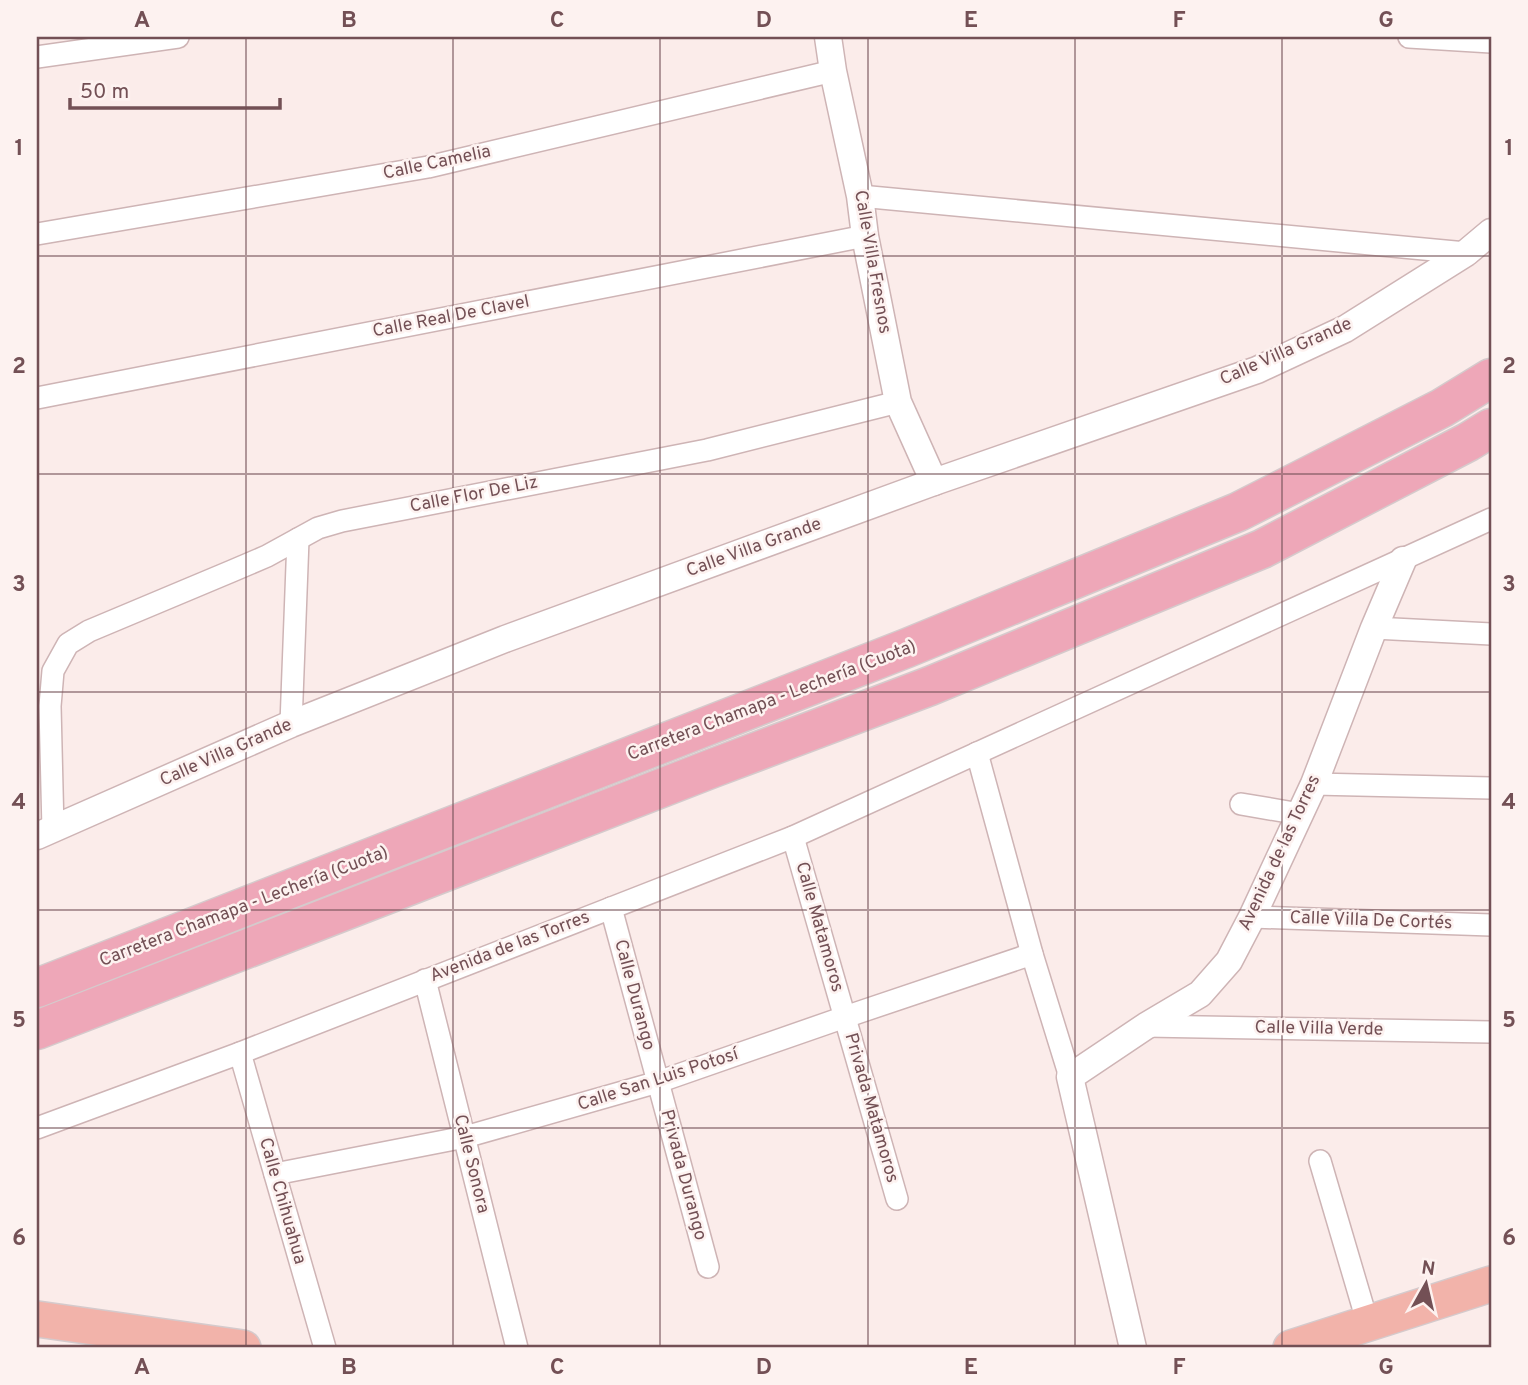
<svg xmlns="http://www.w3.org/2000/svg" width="1528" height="1385" viewBox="0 0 1528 1385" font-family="Overpass,sans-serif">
<rect width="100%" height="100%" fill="#fbecea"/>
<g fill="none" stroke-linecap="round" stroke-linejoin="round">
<g stroke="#ceb4b5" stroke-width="24">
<g id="minor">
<polyline points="1409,37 1491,42"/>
<polyline points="37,57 178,37"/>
<polyline points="860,196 1466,253"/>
<polyline points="37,234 428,167 833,71"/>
<polyline points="37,398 865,236"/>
<polyline points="1374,628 1491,634"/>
<polyline points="291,724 298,539"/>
<polyline points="977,753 1032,954 1070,1077"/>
<polyline points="1314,784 1491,788"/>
<polyline points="1241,804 1300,814"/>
<polyline points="53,830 50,706 53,671 68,644 89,631 232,571 267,556 318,528 342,521 707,450 898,402"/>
<polyline points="793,837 897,1199"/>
<polyline points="611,908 708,1267"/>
<polyline points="1252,917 1491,925"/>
<polyline points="425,980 517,1348"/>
<polyline points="1146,1026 1491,1032"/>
<polyline points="240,1053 325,1348"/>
<polyline points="37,1128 240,1053 793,837 1491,519"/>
<polyline points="1320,1161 1368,1324"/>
<polyline points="275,1174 465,1137 658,1082 845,1017 1032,954"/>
</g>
</g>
<g stroke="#ceb4b5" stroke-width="29">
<g id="tertiary">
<polyline points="828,37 833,71 860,196 865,236 898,402 934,482"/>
<polyline points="37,836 291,724 505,639 934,482 1257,370 1345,329 1466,253 1491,232"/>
<polyline points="1133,1348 1070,1077 1146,1026 1200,994 1229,961 1252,917 1314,784 1374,628 1403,560"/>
</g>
</g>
<g stroke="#d5cacc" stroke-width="38">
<g id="primary">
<polyline points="37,1319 243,1348"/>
<polyline points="1291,1348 1491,1284"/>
</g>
</g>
<g stroke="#d5cacc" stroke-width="41">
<g id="motorway">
<polyline points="37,988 907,648 1238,512 1442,408 1491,378"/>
<polyline points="37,1030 713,768 930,686 1262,549 1468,442 1491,428"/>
</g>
</g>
<use href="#minor" stroke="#fff" stroke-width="21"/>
<use href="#tertiary" stroke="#fff" stroke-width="26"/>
<use href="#primary" stroke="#f2b3aa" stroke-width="35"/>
<use href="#motorway" stroke="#eea7b8" stroke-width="38"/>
</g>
<path fill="none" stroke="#735055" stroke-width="2" stroke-opacity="0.55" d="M246,37V1348M453,37V1348M660,37V1348M868,37V1348M1075,37V1348M1282,37V1348M37,256H1491M37,474H1491M37,692H1491M37,910H1491M37,1128H1491"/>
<g text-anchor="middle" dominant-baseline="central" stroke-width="5" stroke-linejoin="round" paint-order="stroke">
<g font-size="18" fill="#735055" stroke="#fdf2f0">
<text transform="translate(437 163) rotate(-12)">Calle Camelia</text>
<text transform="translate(872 262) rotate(80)">Calle Villa Fresnos</text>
<text transform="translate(451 317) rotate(-11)">Calle Real De Clavel</text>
<text transform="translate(1286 352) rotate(-24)">Calle Villa Grande</text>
<text transform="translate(474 495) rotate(-11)">Calle Flor De Liz</text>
<text transform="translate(754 548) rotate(-20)">Calle Villa Grande</text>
<text transform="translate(772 701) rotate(-21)">Carretera Chamapa - Lechería (Cuota)</text>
<text transform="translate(226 753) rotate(-24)">Calle Villa Grande</text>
<text transform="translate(1280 853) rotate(-65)">Avenida de las Torres</text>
<text transform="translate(244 907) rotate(-21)">Carretera Chamapa - Lechería (Cuota)</text>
<text transform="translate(1371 921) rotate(2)">Calle Villa De Cortés</text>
<text transform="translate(819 927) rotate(74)">Calle Matamoros</text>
<text transform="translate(510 947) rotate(-21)">Avenida de las Torres</text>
<text transform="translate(634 995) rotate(75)">Calle Durango</text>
<text transform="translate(1319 1029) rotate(1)">Calle Villa Verde</text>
<text transform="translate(658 1080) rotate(-18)">Calle San Luis Potosí</text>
<text transform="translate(871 1108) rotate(74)">Privada Matamoros</text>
<text transform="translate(471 1164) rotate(76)">Calle Sonora</text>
<text transform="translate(683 1175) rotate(75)">Privada Durango</text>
<text transform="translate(282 1201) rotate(74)">Calle Chihuahua</text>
</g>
</g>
<rect width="1528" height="1385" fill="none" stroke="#fdf2f0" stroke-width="77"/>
<g transform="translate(1426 1284) rotate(8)" stroke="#fdf2f0" stroke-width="5" paint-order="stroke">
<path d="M0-5L12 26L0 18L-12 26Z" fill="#735055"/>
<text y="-10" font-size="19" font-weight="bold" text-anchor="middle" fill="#735055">N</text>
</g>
<path d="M70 98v10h210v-10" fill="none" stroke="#735055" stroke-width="3.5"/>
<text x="80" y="98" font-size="21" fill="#735055" stroke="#fdf2f0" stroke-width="5" paint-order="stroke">50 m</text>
<rect x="38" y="38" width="1452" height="1308" fill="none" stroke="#735055" stroke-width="2.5"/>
<g font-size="23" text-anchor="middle" font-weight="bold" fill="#735055">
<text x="142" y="27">A</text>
<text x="349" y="27">B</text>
<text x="557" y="27">C</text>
<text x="764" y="27">D</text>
<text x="971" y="27">E</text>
<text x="1179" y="27">F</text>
<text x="1386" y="27">G</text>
<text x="19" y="155">1</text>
<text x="1509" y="155">1</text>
<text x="19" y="373">2</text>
<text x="1509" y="373">2</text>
<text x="19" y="591">3</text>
<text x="1509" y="591">3</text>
<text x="19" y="809">4</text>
<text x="1509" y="809">4</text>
<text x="19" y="1027">5</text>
<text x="1509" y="1027">5</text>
<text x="19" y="1245">6</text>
<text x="1509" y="1245">6</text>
<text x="142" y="1374">A</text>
<text x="349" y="1374">B</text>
<text x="557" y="1374">C</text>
<text x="764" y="1374">D</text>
<text x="971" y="1374">E</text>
<text x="1179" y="1374">F</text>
<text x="1386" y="1374">G</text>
</g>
</svg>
